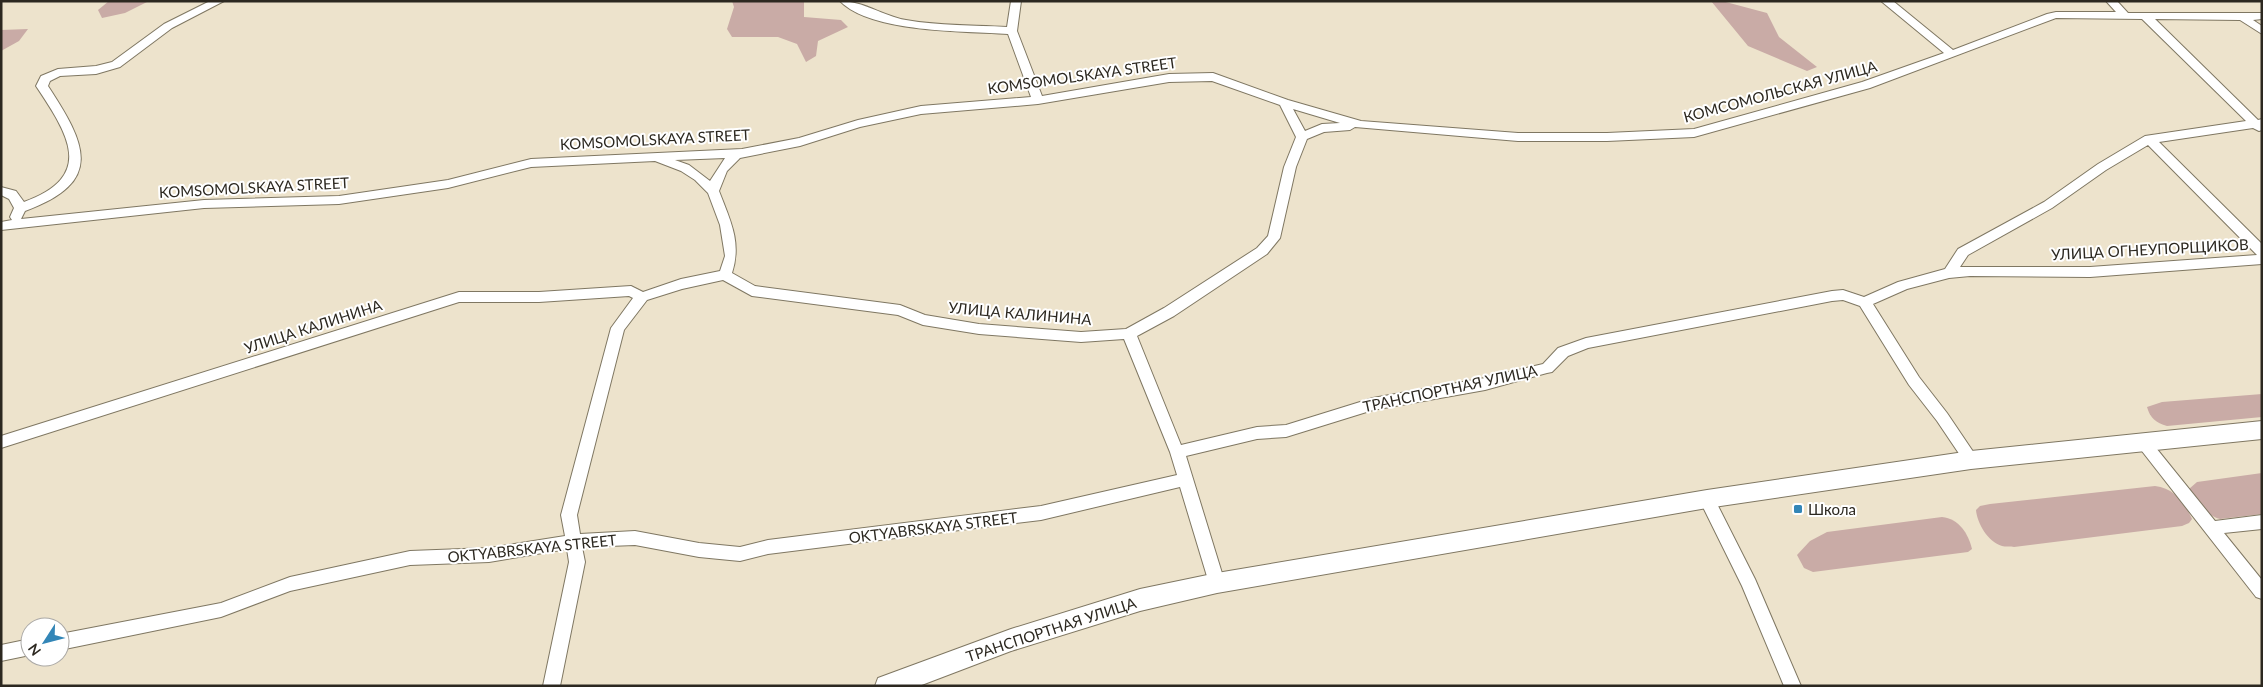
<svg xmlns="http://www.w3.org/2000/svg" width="2263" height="687" viewBox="0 0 2263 687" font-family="Lato,sans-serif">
<rect width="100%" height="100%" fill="#ede3cc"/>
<g fill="#c9aba6">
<polygon points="109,1 149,1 125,13 102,18 98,10"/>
<polygon points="732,1 804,1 804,17 841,20 848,27 818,41 816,56 806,62 797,44 778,37 732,37 727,29 734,7"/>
<polygon points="1711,1 1722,1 1767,13 1779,37 1817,67 1807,71 1748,46"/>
<polygon points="28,29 19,41 1,51 1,30"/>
<path d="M2262,394V417L2167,426C2156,423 2150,418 2147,407L2162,402Z"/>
<path d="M2262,473V514L2220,519C2205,515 2198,501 2189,489L2197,482Z"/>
<path d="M2155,486C2174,488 2185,503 2192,519L2189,523L2182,526L2014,547C2011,546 2005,547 2002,546C1988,542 1977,523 1976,510L1980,506L1990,504Z"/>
<path d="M1942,517C1959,519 1968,533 1972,549L1968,552L1813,572L1804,568L1797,555L1810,541L1827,532Z"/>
</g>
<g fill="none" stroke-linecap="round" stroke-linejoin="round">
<g stroke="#7f7762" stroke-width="2">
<g id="minor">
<path d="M210,1H224L172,28L120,67L96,74L60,76L50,81L48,86C86,144 105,182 25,211L21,219L204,200L339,196L448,180L531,159L742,149L799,138L858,120L921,106L1031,97L1008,34C965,31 871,33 840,1C863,1 883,16 906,20C939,26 974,25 1007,27L1011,1H1021L1017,31L1042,96L1169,74L1213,73L1288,100L1361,121L1518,133H1607L1694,129L1862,82L1944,53L1881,1H1893L1953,50L2047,14L2056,12H2116L2106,1H2117L2128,13H2262V19L2253,20L2262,26V34L2240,20L2155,19L2258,120L2262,119V130L2259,131L2253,128L2159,142L2262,244V264L2090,277L1970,276L1949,278L1907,289L1873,304L1919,377L1947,413L1976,456L1978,460L1976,464L1971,466L1966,464L1937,421L1909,385L1860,306L1843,300L1832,301L1588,348L1568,356L1552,372L1547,373L1485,390L1373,410L1286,437L1257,439L1186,456L1225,583L1223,588L1217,590L1211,588L1209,583L1180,487L1041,520L768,554L740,561L699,557L635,545L582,547L585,562L560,686H543L569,562L567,549L489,562L410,565L290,591L221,617L60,650V634L221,603L290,577L410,551L489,548L565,536L561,515L611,328L633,298L629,296L539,302H459L1,448V436L459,292H539L631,286L643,292L681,279L720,271L725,256L720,225L708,193L695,180L681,171L655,161L531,167L448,188L339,204L204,208L1,230V222L12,220L10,217L14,208L9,199L1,195V187L16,191L24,202C96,176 68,134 36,86L41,76L58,69L96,66L112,62L164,24ZM2056,18L2142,19L2246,121L2145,136L2098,164L2044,202L1958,249L1945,269L1898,282L1864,297L1843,290L1832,291L1586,338L1558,348L1543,364L1485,378L1373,398L1286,425L1257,427L1181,445L1137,336L1174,316L1267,254L1280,238L1296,167L1307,139L1324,132L1350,130L1355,127L1518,141H1607L1694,137L1870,88ZM1212,81L1280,105L1296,137L1284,167L1268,236L1257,248L1164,308L1126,329L1081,332L979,324L925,315L900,305L755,286L732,273C742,242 730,220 719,191L727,171L740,158L800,146L860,127L921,114L1038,104L1169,82ZM1293,109L1340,123L1322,124L1305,131ZM2148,145L2257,255L2090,267H1960L1968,255L2052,208L2106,170ZM725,158L710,181L689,165L675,160ZM723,280L752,296L898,315L923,325L979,334L1081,342L1124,339L1170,452L1177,475L1041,506L768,540L740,547L699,543L635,531L580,534L577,515L624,330L647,300L682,289Z"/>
<polygon points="2143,436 2148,438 2215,521 2262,515 2262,529 2224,533 2262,580 2262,599 2256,597 2138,446 2136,442 2138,438"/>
<polygon points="1707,493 1712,494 1755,579 1801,686 1784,686 1742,586 1699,499 1702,494"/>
<polygon points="30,639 30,655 1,661 1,645"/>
</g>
</g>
<g stroke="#7f7762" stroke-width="2">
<polygon id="secondary" points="2262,421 2262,439 1971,469 1707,508 1217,593 1140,611 1011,651 919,686 875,686 878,678 1011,629 1140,589 1217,573 1707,490 1971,451"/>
</g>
<use href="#minor" fill="#fff" fill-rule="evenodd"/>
<use href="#secondary" fill="#fff" fill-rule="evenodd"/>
</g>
<rect fill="#3386b7" stroke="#fff" stroke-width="2" x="1793" y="504" width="10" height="10" rx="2.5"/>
<g text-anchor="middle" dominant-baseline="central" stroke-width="4" stroke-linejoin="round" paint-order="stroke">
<g font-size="15" fill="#2c2820" stroke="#fff">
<text transform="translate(1082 75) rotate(-8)">KOMSOMOLSKAYA STREET</text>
<text transform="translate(1780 91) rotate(-15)">КОМСОМОЛЬСКАЯ УЛИЦА</text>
<text transform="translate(655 139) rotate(-3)">KOMSOMOLSKAYA STREET</text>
<text transform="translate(254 187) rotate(-3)">KOMSOMOLSKAYA STREET</text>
<text transform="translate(2150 249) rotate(-3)">УЛИЦА ОГНЕУПОРЩИКОВ</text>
<text transform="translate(1020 313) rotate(5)">УЛИЦА КАЛИНИНА</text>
<text transform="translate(313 326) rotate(-18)">УЛИЦА КАЛИНИНА</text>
<text transform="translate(1450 388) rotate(-12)">ТРАНСПОРТНАЯ УЛИЦА</text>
<text transform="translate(933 527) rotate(-7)">OKTYABRSKAYA STREET</text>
<text transform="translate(532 548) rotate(-6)">OKTYABRSKAYA STREET</text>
<text transform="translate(1051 629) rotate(-18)">ТРАНСПОРТНАЯ УЛИЦА</text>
</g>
<g font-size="15" fill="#2c2820" stroke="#fff" text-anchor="start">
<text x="1808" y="509">Школа</text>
</g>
</g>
<rect width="2263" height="687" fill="none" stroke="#2c2820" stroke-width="5"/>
<g transform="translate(45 642) rotate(234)"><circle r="24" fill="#ffffff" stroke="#aba9a6"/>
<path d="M0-4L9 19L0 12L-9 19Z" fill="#3386b7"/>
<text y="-8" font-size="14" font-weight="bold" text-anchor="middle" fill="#2c2820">N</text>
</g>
</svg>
